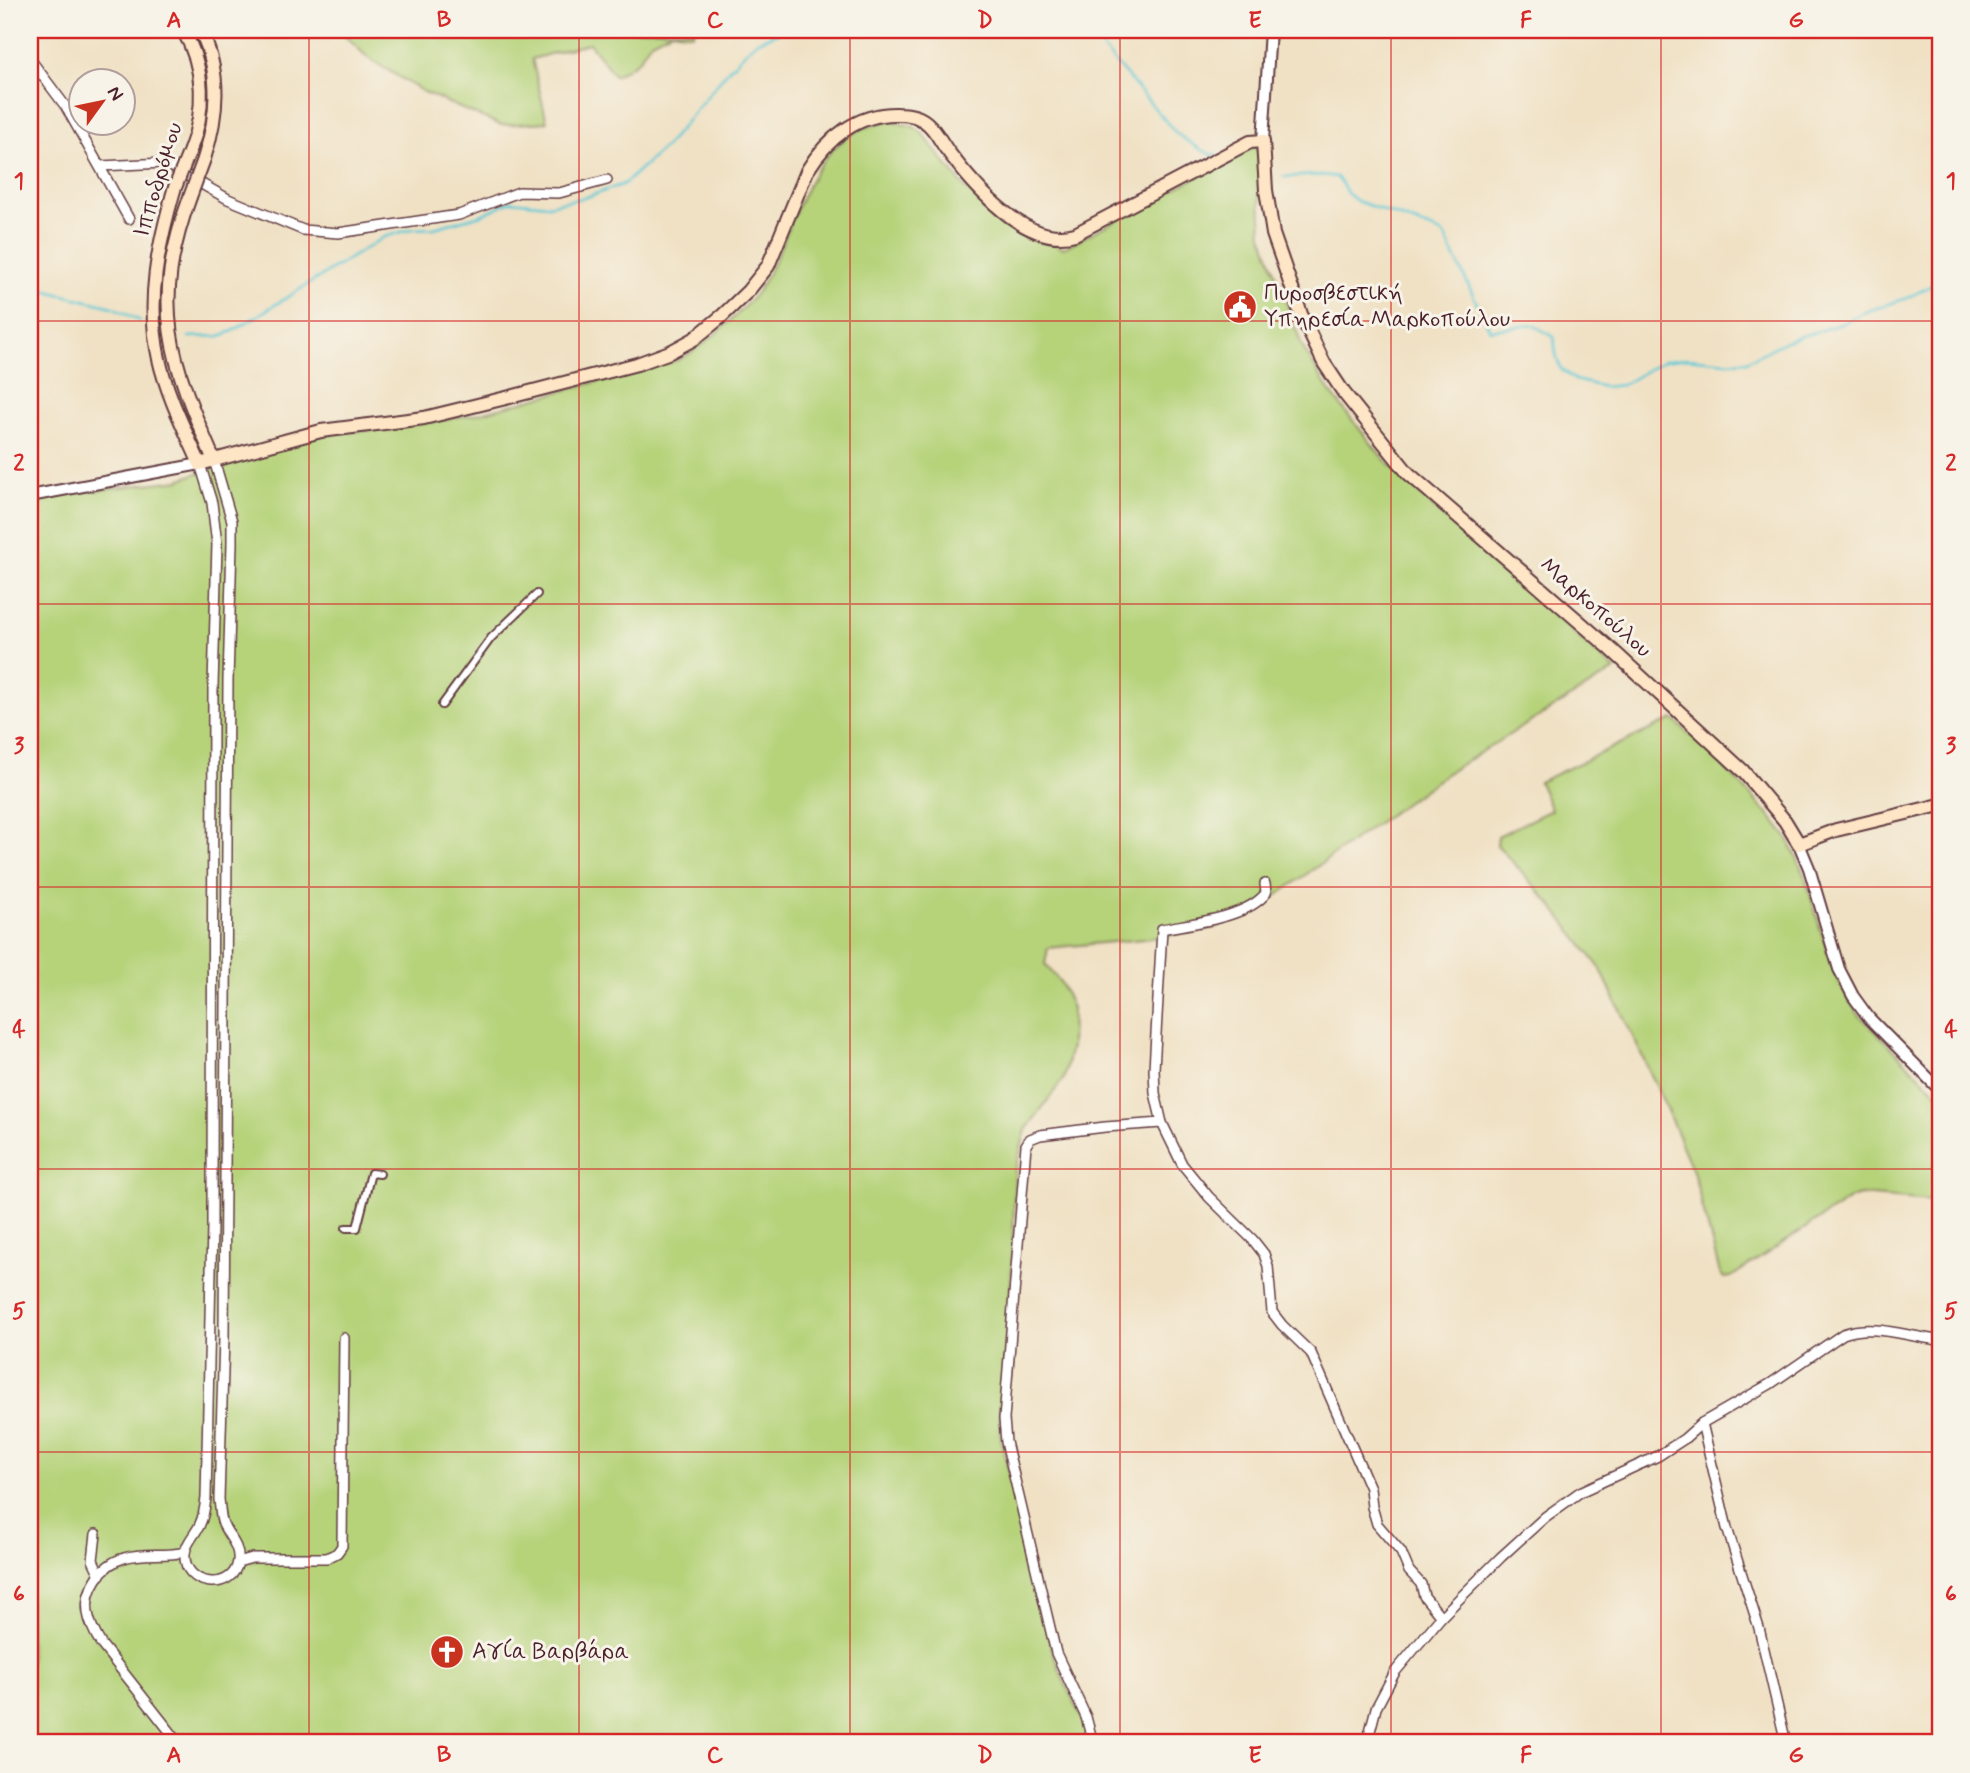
<svg xmlns="http://www.w3.org/2000/svg" width="1970" height="1773" viewBox="0 0 1970 1773" font-family="Mynerve,sans-serif">
<rect width="100%" height="100%" fill="#f7f3e8"/>
<filter id="ink" filterUnits="userSpaceOnUse"><feTurbulence type="fractalNoise" baseFrequency=".0143" numOctaves="2"/><feDisplacementMap in="SourceGraphic" scale="14" xChannelSelector="R" yChannelSelector="G"/><feConvolveMatrix kernelMatrix="1 2 1 2 8 2 1 2 1" color-interpolation-filters="sRGB"/></filter>
<filter id="wash" filterUnits="userSpaceOnUse"><feTurbulence type="fractalNoise" baseFrequency=".00686" numOctaves="4" result="noise"/><feDisplacementMap in="SourceGraphic" scale="28" xChannelSelector="R" yChannelSelector="G"/><feGaussianBlur stdDeviation="1.57" result="paint"/><feColorMatrix in="noise" values="0 0 0 0 0 0 0 0 0 0 0 0 0 0 0 0 0 1.4 0 .05"/><feComposite in="paint" operator="in"/></filter>
<g filter="url(#wash)">
<rect width="100%" height="100%" fill="#f0e1c4"/>
<g fill="#b6d37a" stroke="#807952" stroke-width="2">
<polygon points="339,30 694,30 692,34 671,31 651,41 638,61 615,76 589,43 532,59 547,122 501,125 460,108 422,91 368,58"/>
<path d="M887,121L912,126L921,132L966,189L1014,231L1064,248L1257,145L1262,235L1302,346L1330,392L1383,458L1431,505L1615,670L1447,773L1272,899L1215,928L1144,939L1048,948L1045,964L1061,983L1072,1008L1071,1046L1064,1078L1026,1130L1015,1170L1012,1268L1000,1414L1001,1439L1010,1477L1052,1649L1063,1679L1087,1729L1089,1743H30V501L73,493L179,480L245,455L318,435L401,427L477,414L679,360C705,345 742,313 759,289C793,238 801,158 861,129C869,126 879,124 887,121Z"/>
<path d="M1673,719C1702,745 1730,772 1756,801C1768,814 1781,827 1790,843C1819,897 1820,965 1859,1015L1940,1096V1202L1860,1195L1851,1198L1731,1277L1724,1278L1720,1273L1693,1171L1657,1087L1600,968L1549,902L1497,845L1498,836L1551,810L1539,782Z"/>
</g>
<g fill="none" stroke-linecap="round" stroke-linejoin="round">
<g stroke="#5dc8d6" stroke-width="2.5">
<polyline points="1087,30 1177,134 1200,149 1212,155 1216,154"/>
<polyline points="1283,177 1322,175 1337,177 1348,194 1357,201 1433,229 1444,235 1490,330 1533,325 1554,337 1556,355 1561,369 1575,380 1604,387 1622,385 1663,361 1687,358 1727,362 1747,361 1786,341 1844,323 1862,313 1907,298 1940,281"/>
<polyline points="30,287 113,307 140,321"/>
<polyline points="189,337 220,336 233,331 384,237 412,229 434,228 481,215 511,201 548,205 587,197 624,184 667,145 730,68 754,43 783,30"/>
</g>
</g>
</g>
<g filter="url(#ink)">
<g fill="none" stroke-linecap="round" stroke-linejoin="round">
<g stroke="#633c42" stroke-width="10">
<g id="pedestrian">
<polyline points="442,705 491,638 537,594"/>
<polyline points="346,1228 357,1228 371,1173 380,1174"/>
</g>
</g>
<g stroke="#633c42" stroke-width="12">
<g id="minor">
<polyline points="30,59 66,107 129,219"/>
<polyline points="100,166 165,163 228,199 303,230 338,233 459,215 519,192 559,193 607,180"/>
<path d="M200,464L212,503L217,544L213,686L212,1226L206,1498C205,1507 204,1516 200,1524C196,1534 186,1542 185,1553C182,1587 234,1593 238,1561C240,1544 226,1535 222,1521C220,1514 220,1506 219,1499L224,1338L228,680L232,544V521L214,460"/>
<path d="M1265,884L1266,893C1247,918 1191,923 1162,929L1154,1069L1155,1093L1162,1123L1182,1164L1209,1197L1253,1240L1264,1254L1268,1266L1272,1312L1282,1325L1311,1353L1370,1488L1372,1507L1377,1524L1401,1552L1409,1571L1421,1584L1424,1596L1441,1617"/>
<polyline points="1702,1423 1727,1528 1759,1628 1786,1743"/>
<polyline points="96,1534 93,1560 100,1575"/>
<polyline points="238,1562 252,1558 327,1558 337,1553 342,1546 344,1338"/>
<path d="M179,1743L101,1644C95,1634 90,1625 88,1613C84,1590 102,1564 124,1558C143,1552 165,1557 185,1552"/>
<polyline points="1093,1743 1086,1717 1056,1653 1006,1442 1004,1419 1026,1145 1030,1139 1040,1135 1105,1127 1162,1123"/>
<path d="M1367,1743L1376,1708L1395,1672L1441,1617L1501,1557L1545,1517L1580,1492L1658,1456L1684,1439L1702,1423L1770,1384L1843,1334C1875,1323 1907,1337 1940,1340"/>
</g>
</g>
<g stroke="#633c42" stroke-width="14">
<g id="tertiary">
<polyline points="1263,141 1270,30"/>
<polyline points="30,496 200,464"/>
<polyline points="1799,844 1809,868 1839,969 1853,996 1869,1018 1940,1090"/>
</g>
</g>
<g stroke="#633c42" stroke-width="16">
<g id="secondary">
<path d="M183,30C205,68 206,110 190,150"/>
<path d="M200,30C222,72 218,115 204,159"/>
<path d="M174,190C158,246 146,301 159,359C167,395 185,430 200,464L321,431L424,418L510,397L637,364L670,352L694,339L722,316L748,291L768,266L807,171C827,138 858,113 898,114C909,114 920,116 928,124C936,131 941,142 947,150C973,185 1026,248 1075,234L1250,142L1263,141L1266,190L1273,234L1302,317L1324,363L1344,393L1408,473L1612,650L1743,771L1785,821L1799,844L1836,830L1940,805"/>
<path d="M190,197C150,306 170,359 214,460"/>
</g>
</g>
<use href="#pedestrian" stroke="#fff" stroke-width="6"/>
<use href="#minor" stroke="#fff" stroke-width="9"/>
<use href="#tertiary" stroke="#fff" stroke-width="10"/>
<use href="#secondary" stroke="#fde5c5" stroke-width="12"/>
<g stroke="#633c42" stroke-width="16" stroke-linecap="butt">
<g id="secondary-bridge">
<polyline points="174,190 190,150"/>
<polyline points="190,197 204,159"/>
</g>
</g>
<use href="#secondary-bridge" stroke="#fde5c5" stroke-width="12"/>
</g>
</g>
<path fill="none" stroke="#d62828" stroke-width="2" stroke-opacity="0.55" d="M309,30V1743M579,30V1743M850,30V1743M1120,30V1743M1391,30V1743M1661,30V1743M30,321H1940M30,604H1940M30,887H1940M30,1169H1940M30,1452H1940"/>
<defs>
<g id="civic-disc" transform="scale(1.75)"><circle r="9.5" fill="#c8321e" stroke="#f7f3e8"/><path d="M-.6-6.5H3V-4.5H.6V-3L4-1V1h2V6H-6V1h2V-1L-.6-3ZM-1.2 2.5V6h2.4V2.5Z" fill="#fff"/></g>
<g id="church-disc" transform="scale(1.75)"><circle r="9.5" fill="#c8321e" stroke="#f7f3e8"/><path d="M-1.2-6h2.4v3.5h3.3v2.4h-3.3V6h-2.4V-.1h-3.3v-2.4h3.3Z" fill="#fff"/></g>
</defs>
<g fill-rule="evenodd">
<use href="#civic-disc" x="1240" y="307"/>
<use href="#church-disc" x="447" y="1652"/>
</g>
<g text-anchor="middle" dominant-baseline="central" stroke-width="6" stroke-linejoin="round" paint-order="stroke">
<g font-size="23" fill="#4a1f2b" stroke="#f7f3e8">
<text transform="translate(159 180) rotate(-73)">Ιπποδρόμου</text>
<text transform="translate(1595 608) rotate(41)">Μαρκοπούλου</text>
</g>
<g font-size="23" fill="#4a1f2b" stroke="#f7f3e8" text-anchor="start">
<text x="1264" y="294">Πυροσβεστική<tspan x="1264" dy="26">Υπηρεσία Μαρκοπούλου</tspan></text>
<text x="472" y="1652">Αγία Βαρβάρα</text>
</g>
</g>
<rect width="1970" height="1773" fill="none" stroke="#f7f3e8" stroke-width="77"/>
<g transform="translate(102 102) rotate(57)"><circle r="33" fill="#f7f3e8" stroke="#b29e9c" stroke-width="2"/>
<path d="M0-5L12 26L0 18L-12 26Z" fill="#c8321e"/>
<text y="-10" font-size="19" font-weight="bold" text-anchor="middle" fill="#4a1f2b">N</text>
</g>
<rect x="38" y="38" width="1894" height="1696" fill="none" stroke="#d62828" stroke-width="2.5"/>
<g font-size="23" text-anchor="middle" font-weight="bold" fill="#d62828">
<text x="174" y="27">A</text>
<text x="444" y="27">B</text>
<text x="715" y="27">C</text>
<text x="985" y="27">D</text>
<text x="1255" y="27">E</text>
<text x="1526" y="27">F</text>
<text x="1796" y="27">G</text>
<text x="19" y="188">1</text>
<text x="1951" y="188">1</text>
<text x="19" y="470">2</text>
<text x="1951" y="470">2</text>
<text x="19" y="753">3</text>
<text x="1951" y="753">3</text>
<text x="19" y="1036">4</text>
<text x="1951" y="1036">4</text>
<text x="19" y="1318">5</text>
<text x="1951" y="1318">5</text>
<text x="19" y="1601">6</text>
<text x="1951" y="1601">6</text>
<text x="174" y="1762">A</text>
<text x="444" y="1762">B</text>
<text x="715" y="1762">C</text>
<text x="985" y="1762">D</text>
<text x="1255" y="1762">E</text>
<text x="1526" y="1762">F</text>
<text x="1796" y="1762">G</text>
</g>
</svg>
